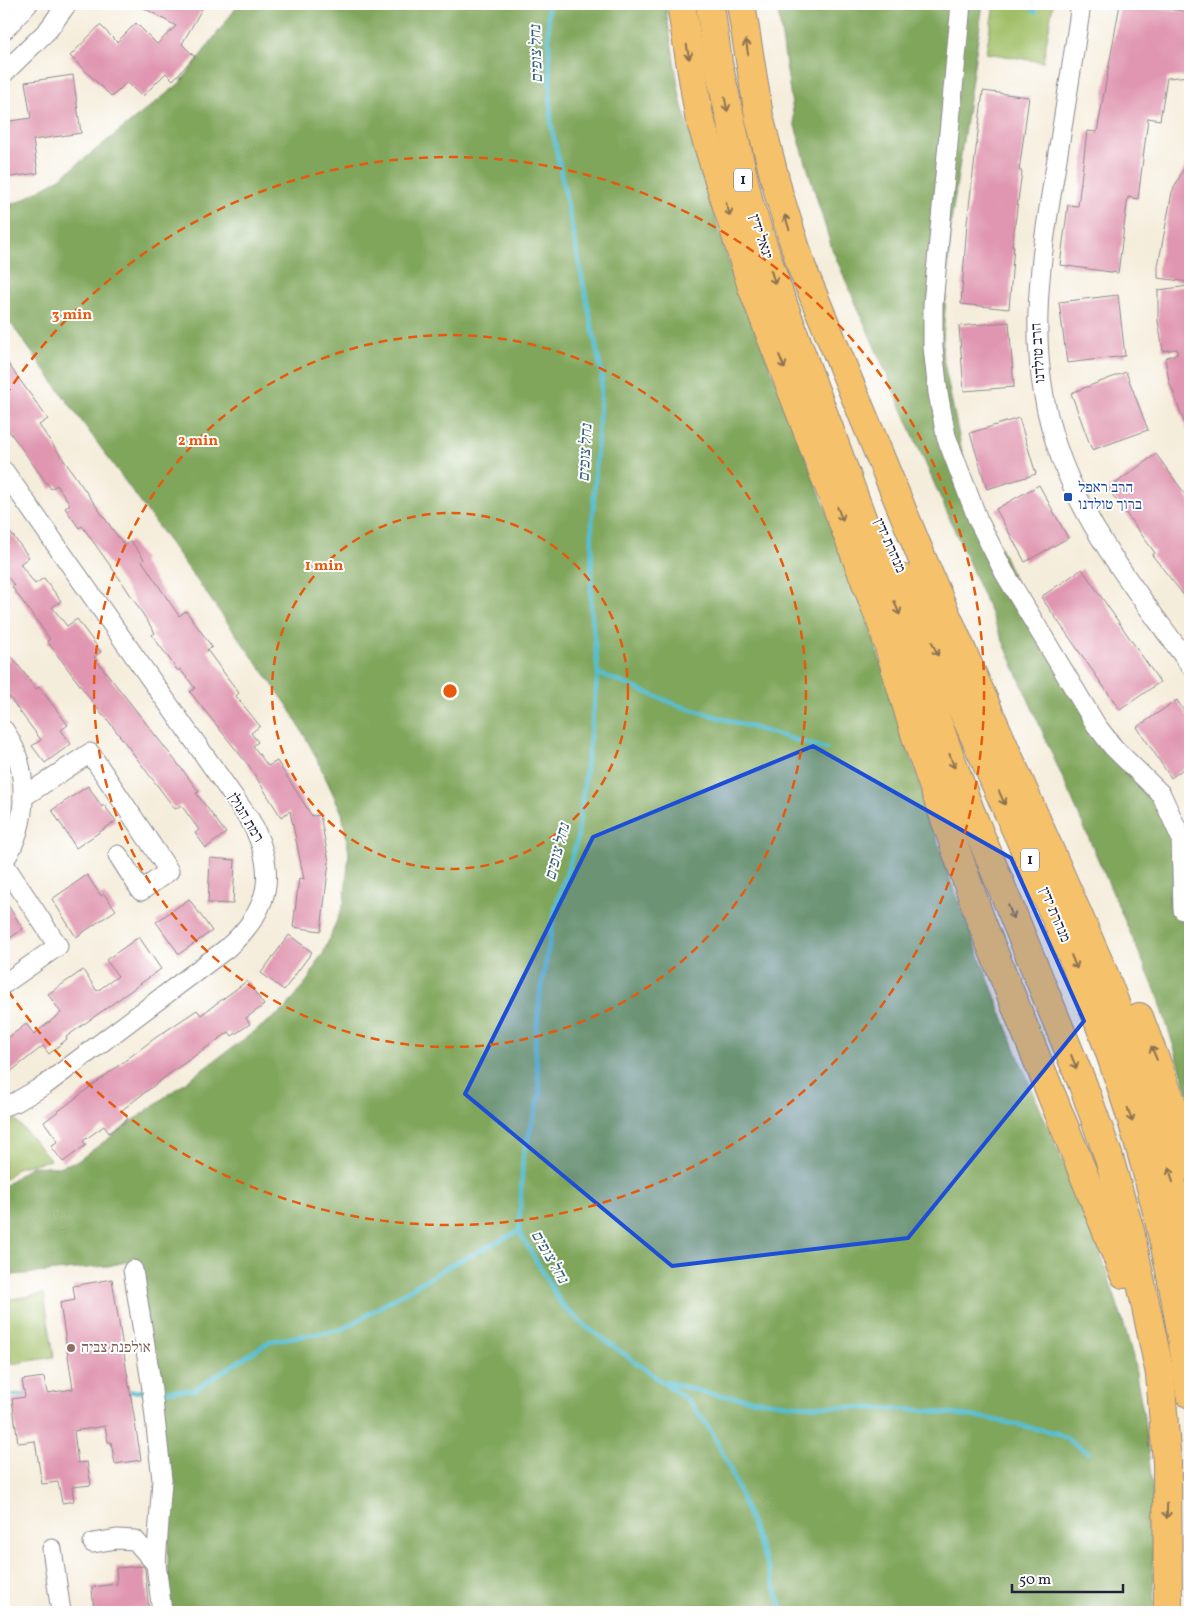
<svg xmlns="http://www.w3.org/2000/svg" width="1194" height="1616" viewBox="0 0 1194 1616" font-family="Vollkorn,'Frank Ruhl Libre',serif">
<rect width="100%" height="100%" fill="#fff"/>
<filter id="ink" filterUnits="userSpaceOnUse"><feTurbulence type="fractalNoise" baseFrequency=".02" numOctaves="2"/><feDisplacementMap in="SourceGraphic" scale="10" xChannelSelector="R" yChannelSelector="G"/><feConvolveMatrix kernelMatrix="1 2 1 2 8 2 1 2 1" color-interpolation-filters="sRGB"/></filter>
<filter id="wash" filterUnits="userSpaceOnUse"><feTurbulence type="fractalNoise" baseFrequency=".0096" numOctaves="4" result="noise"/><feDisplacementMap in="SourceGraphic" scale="20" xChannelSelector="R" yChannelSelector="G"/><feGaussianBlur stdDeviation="1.12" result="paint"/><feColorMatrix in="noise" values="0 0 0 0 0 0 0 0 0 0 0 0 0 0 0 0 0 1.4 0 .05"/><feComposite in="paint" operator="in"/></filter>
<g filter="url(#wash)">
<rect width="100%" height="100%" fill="#f5eddb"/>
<g fill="#a1bf67" stroke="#627051">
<polygon points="994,4 1053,4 1043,62 986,53"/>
<polygon points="14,1118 51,1160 19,1167 4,1180 4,1119"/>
<polygon points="44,1294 54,1357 11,1364 4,1323 4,1300"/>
</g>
<g fill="#80a65c" stroke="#51644c">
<polygon points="239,4 665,4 681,102 727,257 858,590 950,880 1022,1066 1096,1239 1125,1328 1133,1357 1144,1417 1152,1483 1154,1612 171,1612 168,1564 168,1483 135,1260 108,1266 4,1276 4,1186 31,1166 59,1167 79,1160 285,1009 310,977 318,960 323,954 344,903 349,853 342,813 314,753 288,706 4,314 4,206 21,201 60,178 180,83"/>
<polygon points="777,4 983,4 951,223 942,353 965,466 1017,586 1140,777 1189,842 1190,1100 1159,999 832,249 795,126"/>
</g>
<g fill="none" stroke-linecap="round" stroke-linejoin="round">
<g stroke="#55bed1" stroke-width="4.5">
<polyline points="548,4 551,123 602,376 592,526 591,607 598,673 577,841 556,905 540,996 535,1046 540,1096 523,1156 519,1231 562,1305 587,1327 689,1401 712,1432 730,1468 772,1578 783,1612"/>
<polyline points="1027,4 1036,12"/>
<polyline points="598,673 680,706 826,749"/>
<polyline points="666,1382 711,1394 794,1405 922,1410 985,1418 1057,1433 1089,1453"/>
<polyline points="157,1391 194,1390 270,1341 341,1330 451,1265 519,1231"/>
<polyline points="125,1392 147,1391"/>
<polyline points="13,1395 29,1395"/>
</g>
</g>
<g id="blocks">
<g fill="#e096b0">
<polygon points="137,4 197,4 203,7 182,44 195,57 173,80 166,73 142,97 127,82 112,97 70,56 100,25 117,42 136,23 157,44 176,26"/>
<polygon points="1120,4 1153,4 1153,7 1190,12 1190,76 1167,78 1160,120 1148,118 1138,199 1128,197 1118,273 1060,265 1068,205 1078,206 1087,131 1097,132"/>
<polygon points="73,75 81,133 33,140 38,173 4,178 4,122 31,118 25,82"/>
<polygon points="983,91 1029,97 1019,171 1022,171 1012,246 1014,246 1009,309 961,304 967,223"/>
<polygon points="1190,156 1189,282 1158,278 1158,266 1172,192"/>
<polygon points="1189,286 1189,315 1187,315 1190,334 1189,435 1169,381 1165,358 1178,353 1177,349 1163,351 1158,321 1158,290"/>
<polygon points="1118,295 1125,356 1067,363 1059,302"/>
<polygon points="1009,322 1014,387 964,391 959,326"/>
<polygon points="4,358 48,419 39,425 113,530 125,546 131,541 144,559 142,561 179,616 186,611 212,647 207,650 239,693 236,696 260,726 251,733 258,742 253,746 268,766 277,761 312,816 320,815 329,862 321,931 293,927 299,878 304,879 290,811 281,817 249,766 190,692 195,688 180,669 178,671 152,635 155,633 124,585 82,526 79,528 65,508 70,504 57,485 51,489 4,424"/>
<polygon points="1126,372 1148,430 1092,450 1071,393"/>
<polygon points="1019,418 1036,474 987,489 970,433"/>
<polygon points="1156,454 1190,501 1190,603 1152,555 1155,553 1108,489"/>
<polygon points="1039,485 1068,538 1025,562 996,509"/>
<polygon points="4,524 29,557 20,564 35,584 44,578 61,601 52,607 67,626 77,619 101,652 94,657 185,773 199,792 196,793 226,833 206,848 195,833 199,830 181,805 175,809 104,715 103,716 47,641 50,639 12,587 14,585 4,572"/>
<polygon points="1082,569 1160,682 1120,710 1041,597"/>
<polygon points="12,657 36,689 39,687 68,725 61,730 71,744 45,763 32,746 41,740 9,697 4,701 4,663"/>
<polygon points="1177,700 1190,720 1190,764 1171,778 1137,727"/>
<polygon points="88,786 102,807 104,805 116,821 76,848 52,810"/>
<polygon points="210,858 235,860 233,904 208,903"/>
<polygon points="87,875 101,896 104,894 116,910 76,937 52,899"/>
<polygon points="4,899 23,929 4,942"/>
<polygon points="189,899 212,931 179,954 156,922"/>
<polygon points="289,935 312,952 284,990 261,973"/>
<polygon points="139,937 161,969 66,1037 67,1039 49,1054 43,1046 4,1077 4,1041 26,1024 34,1034 61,1013 48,994 83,970 97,991 118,976 106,960"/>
<polygon points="247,981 264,1005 246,1018 250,1024 232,1036 229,1032 173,1071 122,1110 128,1119 109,1133 104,1126 83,1141 86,1145 63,1162 51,1146 58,1141 44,1122 155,1038 197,1010 201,1015"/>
<polygon points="112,1279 141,1460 115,1464 111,1442 108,1442 105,1426 74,1431 78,1463 87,1462 91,1485 72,1487 74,1501 62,1503 58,1482 42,1484 35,1441 18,1443 12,1399 25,1397 22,1380 44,1377 47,1393 73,1389 60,1303 75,1300 73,1286"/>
<polygon points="143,1566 145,1569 149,1612 94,1612 92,1587 117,1584 116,1568"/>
</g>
</g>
</g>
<g filter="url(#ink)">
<use href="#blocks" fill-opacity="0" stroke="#8c888b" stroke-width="1"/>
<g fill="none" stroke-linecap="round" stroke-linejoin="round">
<g stroke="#8c888b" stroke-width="21">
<g id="minor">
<polyline points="961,4 933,304 933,347 938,393 946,436 978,520 1004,572 1096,725 1113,747 1161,794 1181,838 1183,910"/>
<path d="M1081,4C1073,60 1064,116 1055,171C1038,273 1024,362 1062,461C1091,537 1144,601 1190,665"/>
<polyline points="4,30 28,4"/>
<polyline points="4,73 48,30 67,4"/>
<path d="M4,471L250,820C278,872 271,910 226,949L45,1085L16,1102L4,1106"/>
<path d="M4,730C30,767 29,823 4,861"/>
<polyline points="23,797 90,753 169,871 141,891 118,855"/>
<polyline points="4,864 58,946 4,984"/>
<polyline points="133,1270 151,1382 162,1480 156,1564 162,1612"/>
<polyline points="93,1543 117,1539 135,1540 156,1564"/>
<polyline points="52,1549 61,1612"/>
</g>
</g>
<g stroke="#8c888b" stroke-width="30">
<g id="highway">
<polyline points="681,4 699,116 752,287 883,627 917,740 981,921 1124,1274"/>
<polyline points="710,4 718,63 749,203 776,285 969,808 1083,1085 1109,1158 1130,1231 1160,1374 1167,1463 1168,1612"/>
<polyline points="741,4 759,116 779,195 802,268 934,587 1104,974 1133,1051 1158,1127 1190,1257"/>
<path d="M904,579C941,662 979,746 1016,830C1050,905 1085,981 1112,1059C1150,1168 1176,1280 1190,1394"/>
<polyline points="1139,1017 1170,1098 1190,1167"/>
</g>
</g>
<use href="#minor" stroke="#fff" stroke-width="19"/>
<use href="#highway" stroke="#f5c16b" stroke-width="28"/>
</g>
<defs><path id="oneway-shaft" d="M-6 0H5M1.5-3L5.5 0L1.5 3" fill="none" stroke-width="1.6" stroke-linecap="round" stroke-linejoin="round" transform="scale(1.25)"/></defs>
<g stroke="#8c7253">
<use href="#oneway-shaft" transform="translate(747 47) rotate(-98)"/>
<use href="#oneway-shaft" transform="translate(688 52) rotate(80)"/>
<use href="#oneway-shaft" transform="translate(726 104) rotate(78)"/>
<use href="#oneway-shaft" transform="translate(728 209) rotate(72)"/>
<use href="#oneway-shaft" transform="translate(787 222) rotate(-107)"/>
<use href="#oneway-shaft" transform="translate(773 277) rotate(72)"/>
<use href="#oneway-shaft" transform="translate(782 362) rotate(68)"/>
<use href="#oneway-shaft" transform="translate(840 514) rotate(69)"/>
<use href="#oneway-shaft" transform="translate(897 608) rotate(69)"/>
<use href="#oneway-shaft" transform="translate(935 649) rotate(66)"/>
<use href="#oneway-shaft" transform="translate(952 761) rotate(70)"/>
<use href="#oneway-shaft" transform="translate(1002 798) rotate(66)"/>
<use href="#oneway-shaft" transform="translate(1011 912) rotate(68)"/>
<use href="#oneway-shaft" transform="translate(1074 962) rotate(67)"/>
<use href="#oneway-shaft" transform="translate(1154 1053) rotate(-113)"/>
<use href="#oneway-shaft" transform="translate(1074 1062) rotate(68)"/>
<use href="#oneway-shaft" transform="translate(1130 1115) rotate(72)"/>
<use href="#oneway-shaft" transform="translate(1171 1175) rotate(-105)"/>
<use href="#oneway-shaft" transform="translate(1167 1511) rotate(91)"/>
</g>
</g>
<path fill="#1d4ed8" fill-opacity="0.2" stroke="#1d4ed8" stroke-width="4" stroke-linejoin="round" d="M813,746L1011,858L1084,1021L908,1238L672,1266L465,1094L593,837Z"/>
<g fill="none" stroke="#e8590c" stroke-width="2.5" stroke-dasharray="9 6">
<circle cx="450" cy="691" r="178"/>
<circle cx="450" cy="691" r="356"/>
<path d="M5 396A534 534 0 1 1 5 986"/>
</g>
<rect fill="#1a4fb4" stroke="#fff" stroke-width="2" x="1063" y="492" width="10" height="10" rx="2.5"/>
<circle fill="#8d6e63" stroke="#fff" stroke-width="2" cx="71" cy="1348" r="5"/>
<g text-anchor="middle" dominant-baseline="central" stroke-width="4" stroke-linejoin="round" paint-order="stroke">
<g fill="#fff" stroke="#646476" stroke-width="1">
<rect x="734" y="168.5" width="18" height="23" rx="4"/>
<rect x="1021" y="848.5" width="18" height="23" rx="4"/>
</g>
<g font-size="14" font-weight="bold" fill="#22223b">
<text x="743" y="180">1</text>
<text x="1030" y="860">1</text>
</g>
<g font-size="15" fill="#22223b" stroke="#fff">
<text transform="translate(760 237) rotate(72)">יגאל ידין</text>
<text transform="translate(1039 353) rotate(-94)">הרב טולדנו</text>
<text transform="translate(889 546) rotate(66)">מנהרת ידין</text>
<text transform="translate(245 818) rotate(59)">רמת הגולן</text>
<text transform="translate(1054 915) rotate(67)">מנהרת ידין</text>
</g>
<g font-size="15" fill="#164399" stroke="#fff" text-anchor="start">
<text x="1078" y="488">הרב ראפל<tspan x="1078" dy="17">ברוך טולדנו</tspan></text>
</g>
<g font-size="15" fill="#785e54" stroke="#fff" text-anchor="start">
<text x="81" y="1348">אולפנת צביה</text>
</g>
<g font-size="16" font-style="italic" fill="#366077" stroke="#fff">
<text transform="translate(537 54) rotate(-92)">נחל צופים</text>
<text transform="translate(586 453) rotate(-87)">נחל צופים</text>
<text transform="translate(558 852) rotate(-75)">נחל צופים</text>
<text transform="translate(549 1257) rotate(60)">נחל צופים</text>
</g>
</g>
<circle cx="450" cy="691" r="8" fill="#e8590c" stroke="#fff" stroke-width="2.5"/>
<g font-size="15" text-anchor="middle" font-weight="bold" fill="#e8590c" stroke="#fff" stroke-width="4" stroke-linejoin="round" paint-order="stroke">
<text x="72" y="319">3 min</text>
<text x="198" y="445">2 min</text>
<text x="324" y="570">1 min</text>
</g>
<rect width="1194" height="1616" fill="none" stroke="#fff" stroke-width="20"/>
<path d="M1012 1584v8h111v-8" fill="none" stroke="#22223b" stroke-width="2.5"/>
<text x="1019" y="1584" font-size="15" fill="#22223b" stroke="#ffffff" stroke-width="4" paint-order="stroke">50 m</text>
</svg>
